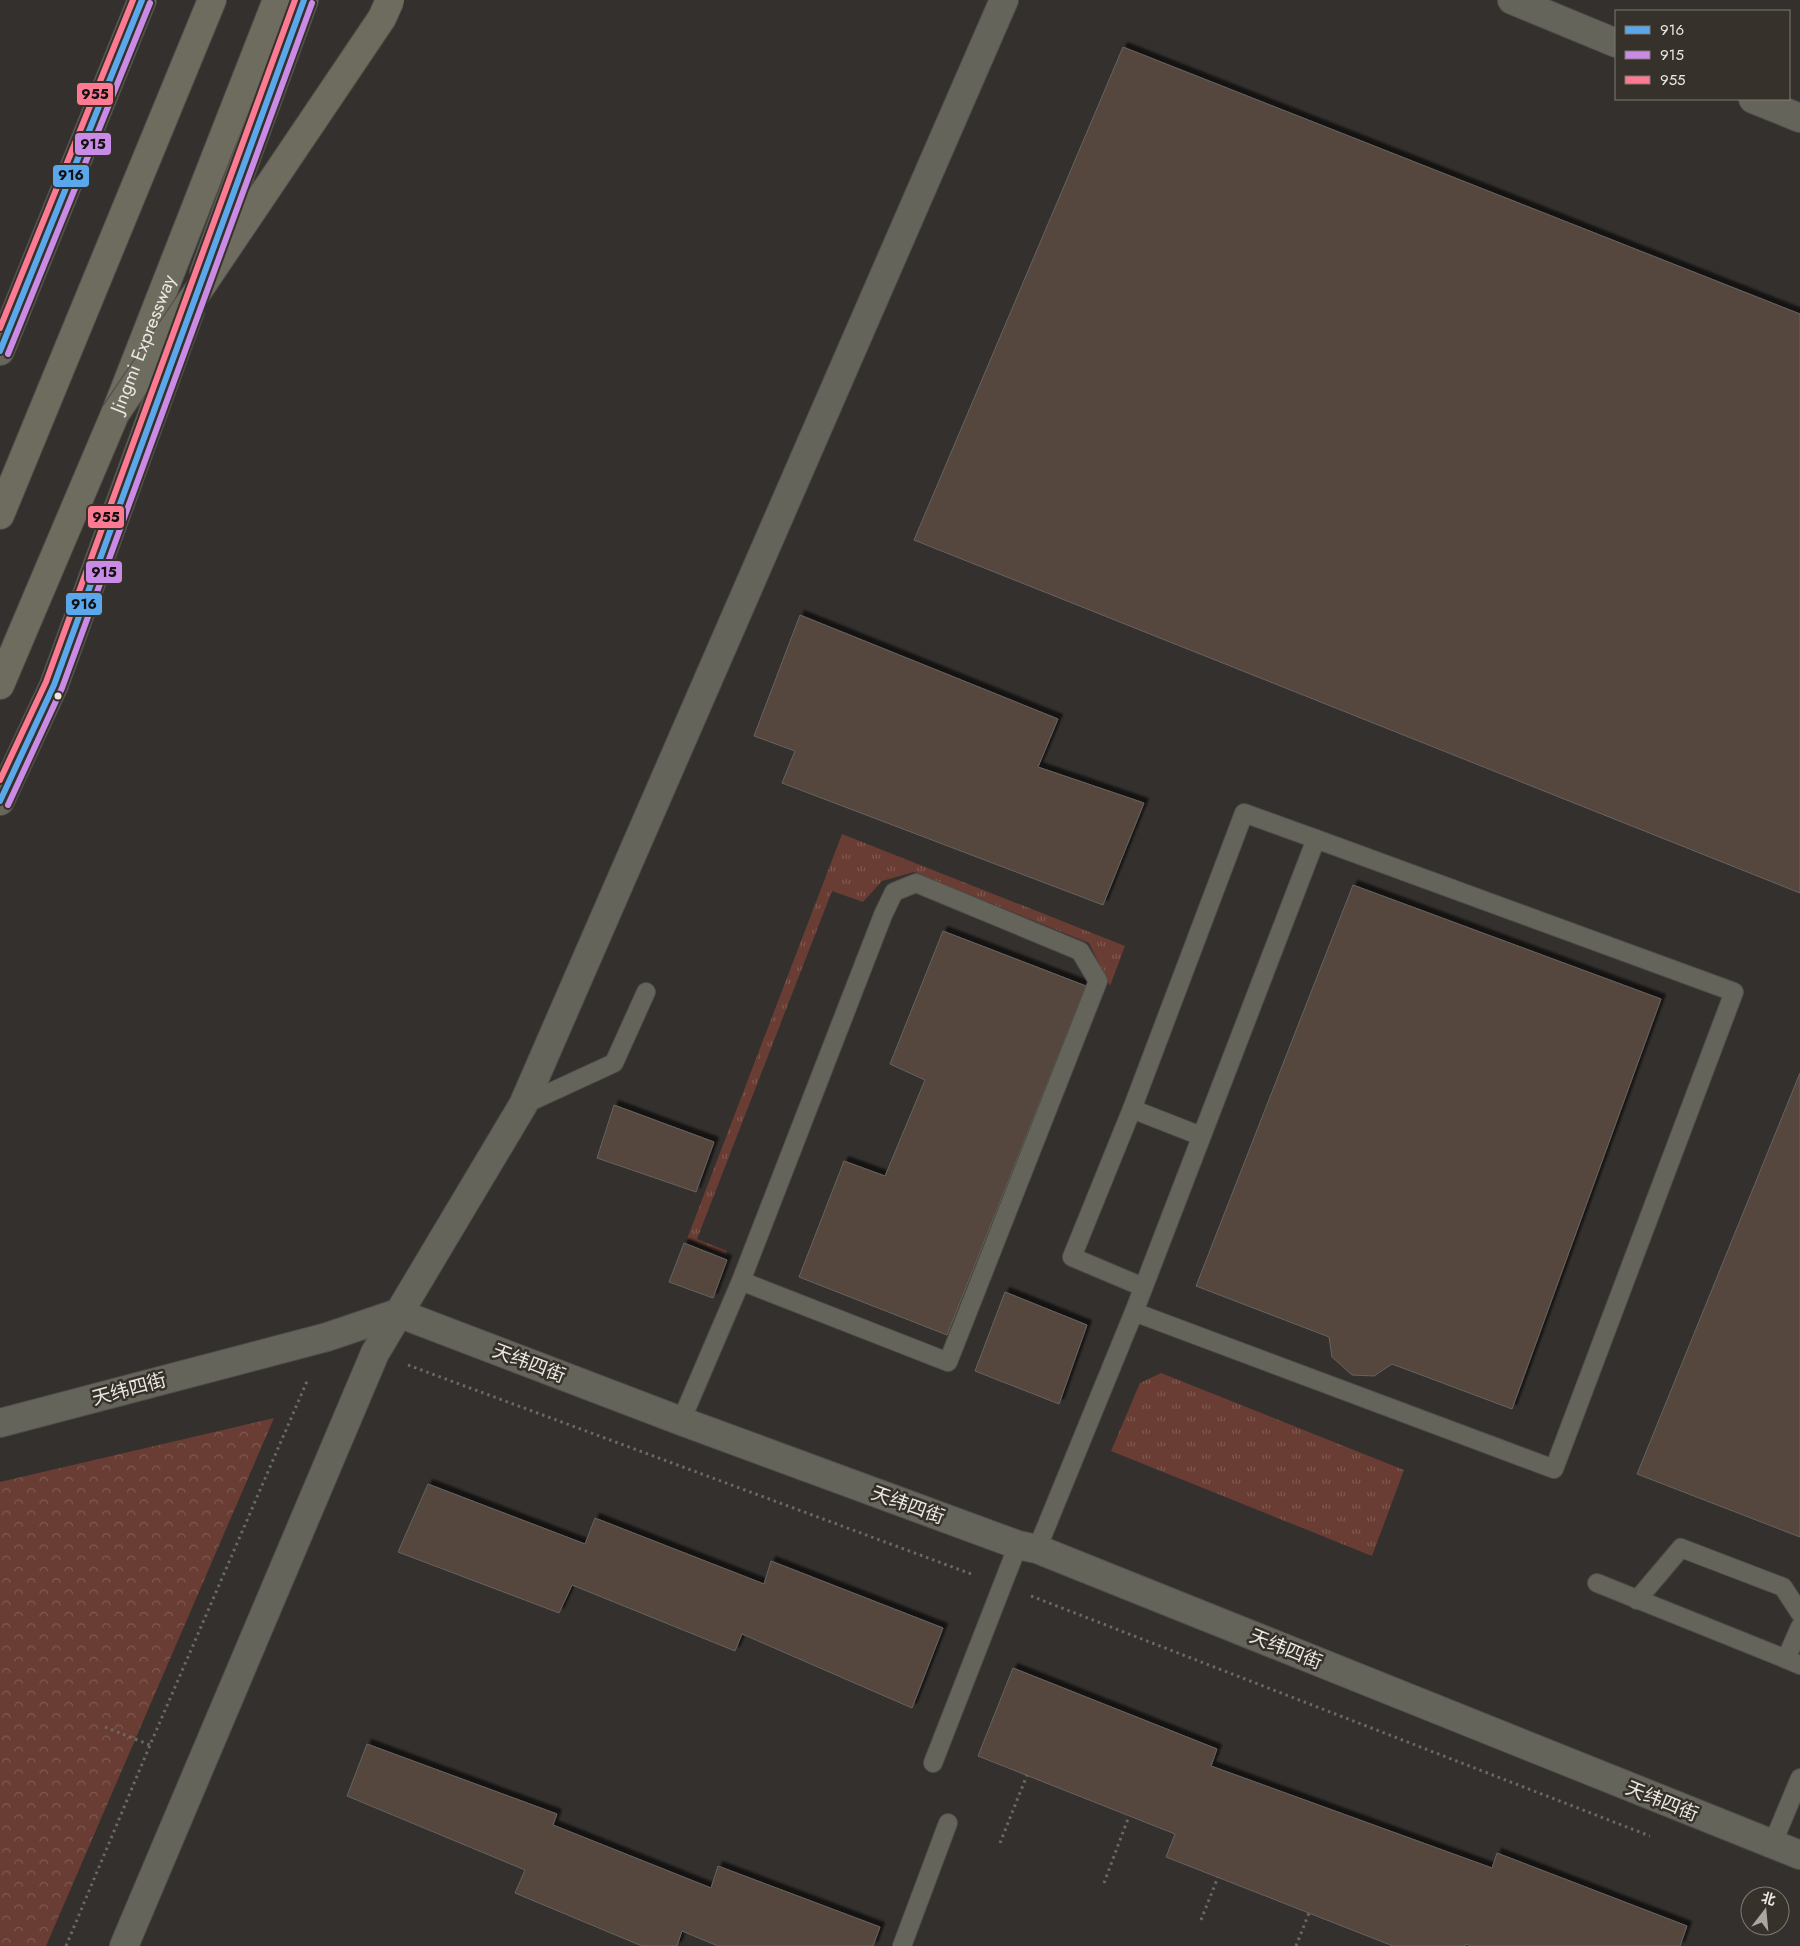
<svg xmlns="http://www.w3.org/2000/svg" width="1800" height="1946" viewBox="0 0 1800 1946" font-family="Jost,'Noto Sans SC',sans-serif">
<defs>
<pattern id="grass-tufts" width="24" height="20" patternUnits="userSpaceOnUse" patternTransform="scale(1.25)"><rect width="24" height="20" fill="#693d33"/><path d="M3 7l-1-3M5 7V3M7 7l1-3M15 17l-1-3M17 17v-4M19 17l1-3" fill="none" stroke="#7f5950"/></pattern>
<pattern id="park-crowns" width="20" height="18" patternUnits="userSpaceOnUse" patternTransform="scale(1.25)"><rect width="20" height="18" fill="#693d33"/><path d="M2 6a3 3 0 1 1 6 0M12 15a3 3 0 1 1 6 0" fill="none" stroke="#7f5950"/></pattern>
<filter id="shadow"><feDropShadow dx="4.5" dy="-4.5" stdDeviation="1" flood-color="#0009"/></filter>
</defs>
<rect width="100%" height="100%" fill="#33302d"/>
<g fill="url(#grass-tufts)">
<polygon points="842,834 1125,946 1110,986 1089,943 914,872 882,881 863,902 832,891 697,1239 727,1251 726,1255 687,1239"/>
<polygon points="1161,1373 1404,1470 1372,1556 1111,1451 1140,1383"/>
</g>
<polygon fill="url(#park-crowns)" points="274,1418 46,1946 0,1946 0,1482"/>
<g fill="#54473c" stroke="#676361" filter="url(#shadow)">
<polygon points="1123,47 1800,314 1800,893 914,540"/>
<polygon points="800,615 1058,719 1038,767 1144,803 1103,905 782,783 795,751 754,736"/>
<polygon points="1353,885 1661,999 1512,1409 1392,1364 1374,1376 1352,1375 1332,1357 1329,1337 1196,1286"/>
<polygon points="943,931 1086,986 947,1335 799,1277 844,1161 885,1176 925,1080 890,1064"/>
<polygon points="1800,1073 1800,1537 1637,1474"/>
<polygon points="614,1105 714,1142 696,1192 597,1158"/>
<polygon points="684,1243 727,1260 713,1298 669,1282"/>
<polygon points="1005,1292 1087,1325 1059,1404 975,1371"/>
<polygon points="428,1484 585,1544 595,1518 764,1584 771,1561 943,1628 912,1708 742,1634 735,1651 572,1585 559,1613 398,1552"/>
<polygon points="1013,1668 1217,1749 1211,1766 1492,1868 1497,1853 1687,1926 1680,1946 1471,1946 1466,1944 1465,1946 1393,1946 1166,1857 1175,1834 978,1756"/>
<polygon points="367,1744 557,1814 553,1825 711,1888 718,1866 880,1927 873,1946 718,1946 682,1931 677,1946 642,1946 515,1893 525,1870 347,1796"/>
</g>
<g fill="none" stroke-linecap="round" stroke-linejoin="round">
<g stroke="#4f4d4b" stroke-width="20">
<g id="service">
<polyline points="523,1105 614,1063 646,992"/>
<polyline points="1132,1109 1244,813 1316,839"/>
<polyline points="1143,1287 1072,1257 1132,1109 1201,1136"/>
<polyline points="681,1421 741,1281 883,915 894,892 916,883 1080,951 1098,981 948,1362 741,1281"/>
<polyline points="1037,1549 1134,1312 1554,1469 1734,992 1316,839 1134,1312"/>
<polyline points="1597,1583 1786,1659"/>
<polyline points="1637,1600 1681,1548 1783,1587 1800,1613"/>
<polyline points="1800,1627 1786,1659 1800,1665"/>
<polyline points="933,1763 1018,1545"/>
<polyline points="1772,1845 1800,1778"/>
<polyline points="902,1946 948,1823"/>
</g>
</g>
<g stroke="#4f4d4b" stroke-width="30">
<g id="minor">
<polyline points="1512,0 1616,43"/>
<polyline points="1753,99 1800,118"/>
<polyline points="0,1423 327,1337 398,1313 681,1421 1018,1545 1037,1549 1800,1855"/>
<polyline points="124,1946 375,1353 523,1105 1004,0"/>
</g>
</g>
<g stroke="#4f4d4b" stroke-width="30">
<g id="secondary">
<polyline points="204,273 304,0"/>
<polyline points="0,351 142,0"/>
<polyline points="0,801 54,685 190,311"/>
</g>
</g>
<g stroke="#4f4d4b" stroke-width="30">
<g id="trunk">
<polyline points="0,515 212,0"/>
<path id="s1" d="M0,685L115,414L277,0"/>
</g>
</g>
<g stroke="#6a6963" stroke-width="3" stroke-dasharray="2.5 4" stroke-linecap="butt">
<polyline points="408,1365 974,1575"/>
<polyline points="1031,1596 1650,1836"/>
<polyline points="105,1727 150,1745"/>
<polyline points="1000,1843 1027,1775"/>
<polyline points="1104,1883 1129,1816"/>
<polyline points="1201,1920 1218,1877"/>
<polyline points="66,1946 150,1745 308,1379"/>
<polyline points="1296,1946 1309,1913"/>
</g>
<use href="#service" stroke="#65645a" stroke-width="18"/>
<use href="#minor" stroke="#65645a" stroke-width="28"/>
<use href="#secondary" stroke="#68665b" stroke-width="28"/>
<use href="#trunk" stroke="#6e6c5e" stroke-width="28"/>
<g stroke="#4f4d4b" stroke-width="30" stroke-linecap="butt">
<polyline id="trunk-bridge" points="115,414 382,18 390,0"/>
</g>
<use href="#trunk-bridge" stroke="#6e6c5e" stroke-width="28"/>
<g stroke="#36312a" stroke-width="10">
<g id="bus-1">
<polyline points="0,351 142,0"/>
<polyline points="0,801 54,685 304,0"/>
</g>
</g>
<g stroke="#36312a" stroke-width="10">
<g id="bus-2">
<polyline points="8,354 150,3"/>
<polyline points="8,805 62,688 312,3"/>
</g>
</g>
<g stroke="#36312a" stroke-width="10">
<g id="bus-3">
<polyline points="0,328 133,0"/>
<polyline points="0,780 46,682 295,0"/>
</g>
</g>
<use href="#bus-1" stroke="#5aa8eb" stroke-width="6"/>
<use href="#bus-2" stroke="#ca8be6" stroke-width="6"/>
<use href="#bus-3" stroke="#fe7a93" stroke-width="6"/>
</g>
<circle fill="#eae7e2" stroke="#36312a" stroke-width="2" cx="58" cy="696" r="4.5"/>
<g text-anchor="middle" dominant-baseline="central" stroke-width="5" stroke-linejoin="round" paint-order="stroke">
<g font-size="19" fill="#eae7e2" stroke="#36312a">
<text stroke="none"><textPath href="#s1" startOffset="370">Jingmi Expressway</textPath></text>
<text transform="translate(529 1363) rotate(21)">天纬四街</text>
<text transform="translate(129 1389) rotate(-15)">天纬四街</text>
<text transform="translate(908 1505) rotate(20)">天纬四街</text>
<text transform="translate(1286 1649) rotate(22)">天纬四街</text>
<text transform="translate(1662 1801) rotate(22)">天纬四街</text>
</g>
</g>
<g stroke="#36312a" stroke-width="2">
<rect x="76" y="82" width="38" height="24" rx="5" fill="#fe7a93"/>
<rect x="74" y="132" width="38" height="24" rx="5" fill="#ca8be6"/>
<rect x="52" y="164" width="38" height="24" rx="5" fill="#5aa8eb"/>
<rect x="87" y="505" width="38" height="24" rx="5" fill="#fe7a93"/>
<rect x="85" y="560" width="38" height="24" rx="5" fill="#ca8be6"/>
<rect x="65" y="592" width="38" height="24" rx="5" fill="#5aa8eb"/>
</g>
<g font-size="14" text-anchor="middle" font-weight="bold" fill="#111">
<text x="95" y="99">955</text>
<text x="93" y="149">915</text>
<text x="71" y="180">916</text>
<text x="106" y="522">955</text>
<text x="104" y="577">915</text>
<text x="84" y="609">916</text>
</g>
<rect x="1615" y="10" width="175" height="90" fill="#36312a" stroke="#7e7a74"/>
<rect x="1625" y="26" width="25" height="8" fill="#5aa8eb" stroke="#7e7a74"/>
<text x="1660" y="35" font-size="15" fill="#eae7e2">916</text>
<rect x="1625" y="51" width="25" height="8" fill="#ca8be6" stroke="#7e7a74"/>
<text x="1660" y="60" font-size="15" fill="#eae7e2">915</text>
<rect x="1625" y="76" width="25" height="8" fill="#fe7a93" stroke="#7e7a74"/>
<text x="1660" y="85" font-size="15" fill="#eae7e2">955</text>
<g transform="translate(1765 1911) rotate(16)"><circle r="24" fill="#36312a" stroke="#7e7a74"/>
<path d="M0-4L9 19L0 12L-9 19Z" fill="#aaa7a3"/>
<text y="-8" font-size="14" font-weight="bold" text-anchor="middle" fill="#eae7e2">北</text>
</g>
</svg>
